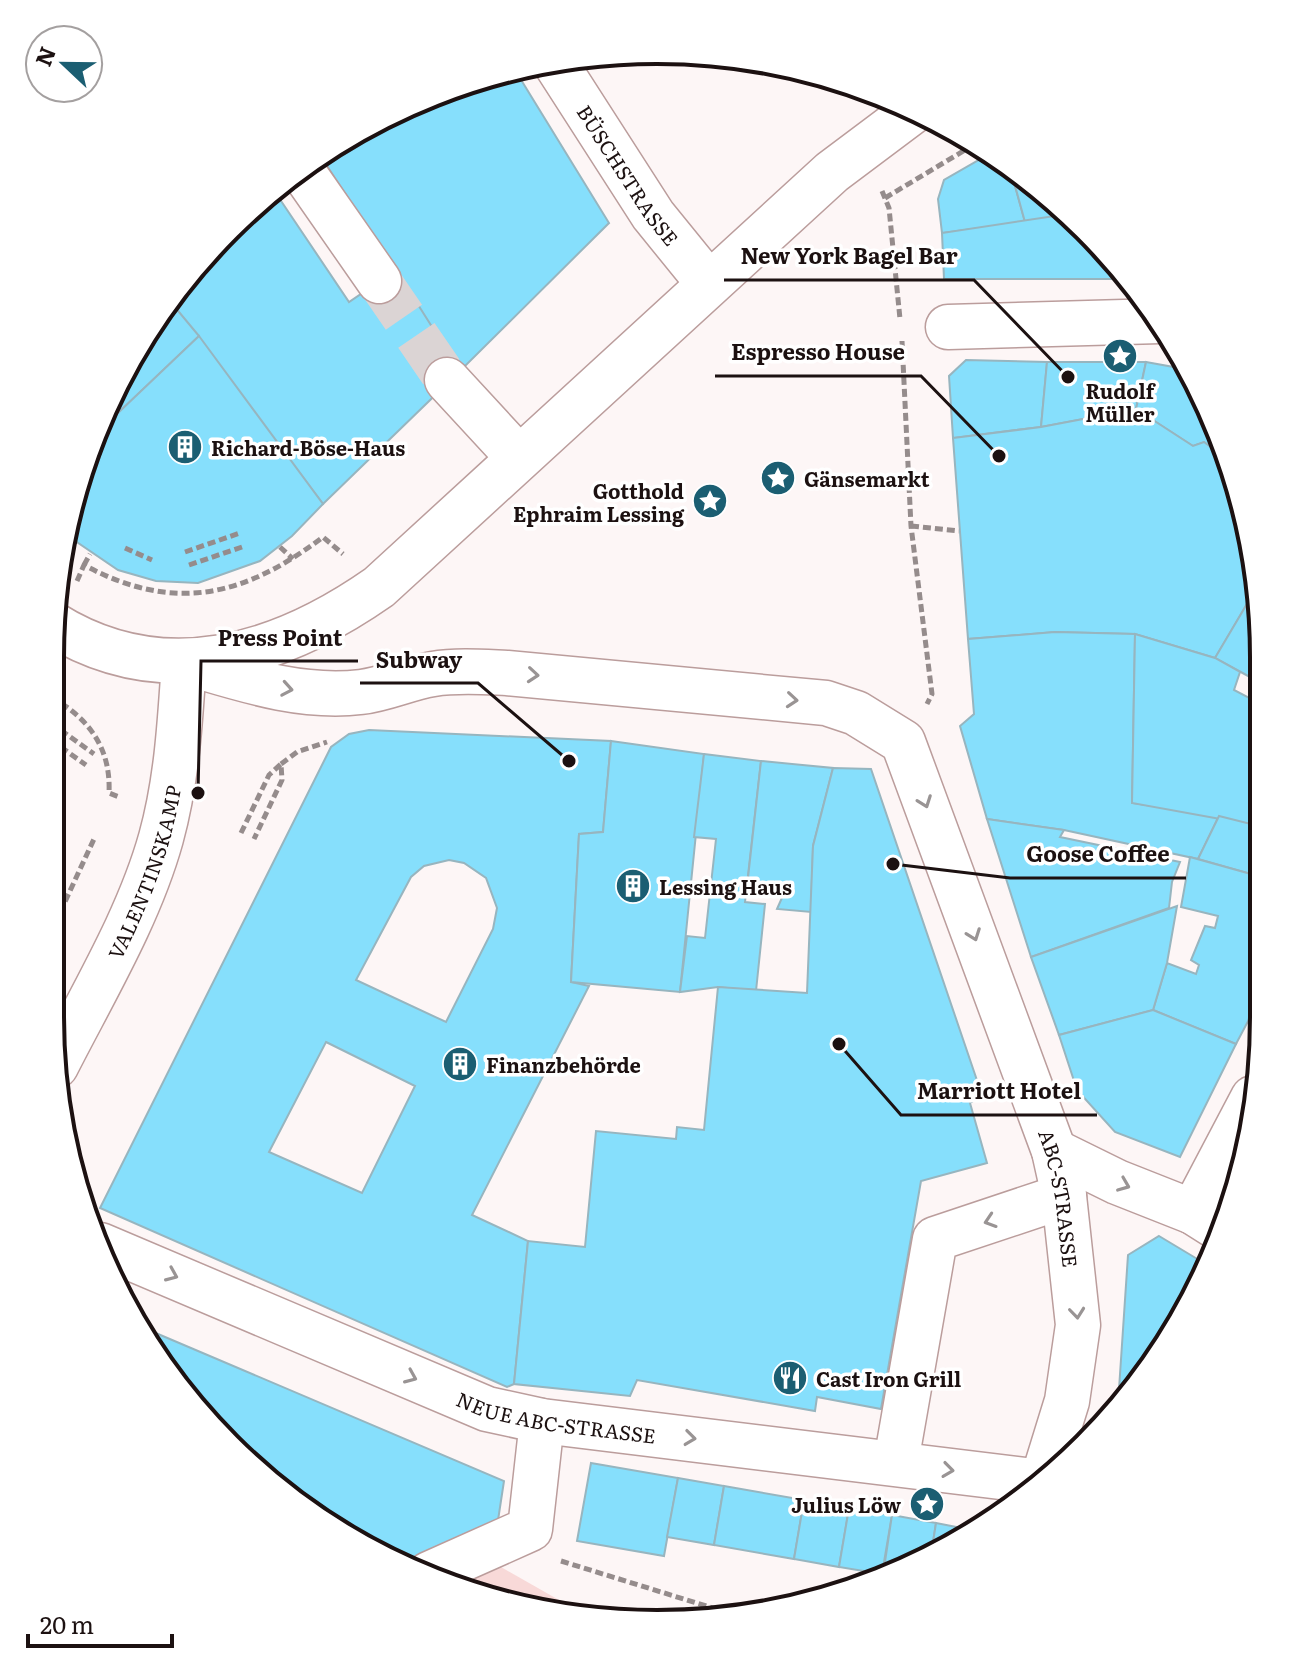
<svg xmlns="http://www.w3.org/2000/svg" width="1314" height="1674" viewBox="0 0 1314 1674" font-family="Literata,serif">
<rect width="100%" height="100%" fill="#fdf6f6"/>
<polygon fill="#f8d9d8" points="501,1567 573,1608 568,1612 500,1603 455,1585"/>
<g fill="#86dffc" stroke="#97b5bf" stroke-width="2" fill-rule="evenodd">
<polygon points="515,70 609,223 460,371 320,155 353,132 461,82"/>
<polygon points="991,153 1009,164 1025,222 942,233 938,199 944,180"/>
<polygon points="1009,164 1053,200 1057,217 1025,222"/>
<polygon points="273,189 349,302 396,270 460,371 323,504 169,300 176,287 256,201"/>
<polygon points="1068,214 1113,256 1130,279 944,279 942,233"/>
<polygon points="169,300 199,336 98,432"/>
<polygon points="199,336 323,504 292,536 260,561 198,583 156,581 118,570 68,536 82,461 98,432"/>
<polygon points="966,360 1047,362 1041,427 953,438 949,376"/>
<polygon points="1047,362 1146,362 1136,409 1041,427"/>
<polygon points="1146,362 1190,370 1232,463 1204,442 1193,446 1136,409"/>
<polygon points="1136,409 1193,446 1204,442 1232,463 1257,587 1215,658 1135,634 1055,632 968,639 953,438 1041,427"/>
<polygon points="1257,587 1263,617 1261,683 1215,658"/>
<polygon points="1055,632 1135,634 1132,803 1219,816 1198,859 1064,830 987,819 960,726 974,714 968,639"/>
<polygon points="1135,634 1215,658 1240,672 1234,690 1261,704 1259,826 1132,803"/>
<path d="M369,730L611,741L603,832L579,834L571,982L589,986L472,1215L528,1241L514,1384L507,1387L100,1208L331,747L349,734ZM449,860L464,863L486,878L497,908L493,929L446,1022L356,980L411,877L424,866ZM326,1042L415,1086L362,1193L269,1152Z"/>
<polygon points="611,741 704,754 680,992 571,982 579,834 603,832"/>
<polygon points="704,754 761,761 745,902 765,904 756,991 718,987 680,992 687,936 705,938 716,839 694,837"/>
<polygon points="761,761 833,768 813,846 811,912 777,909 785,891 747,887"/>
<polygon points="833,768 871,769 982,1095 970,1103 987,1163 921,1181 881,1409 817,1397 815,1411 637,1380 630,1396 514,1384 528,1241 585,1247 596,1131 676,1139 677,1127 704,1130 718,987 807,993 813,846"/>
<polygon points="51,793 57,807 59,831 51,852"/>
<polygon points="1219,816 1259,826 1258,876 1198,859"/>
<polygon points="987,819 1064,830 1060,837 1180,862 1172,882 1169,908 1031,957"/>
<polygon points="1190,857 1258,876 1255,1008 1236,1044 1153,1010 1167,963 1196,974 1199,965 1191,960 1205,926 1215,928 1218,916 1181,907"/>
<polygon points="1177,906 1167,963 1153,1010 1059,1035 1031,957"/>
<polygon points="1153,1010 1236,1044 1180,1157 1115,1132 1077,1090 1059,1035"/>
<polygon points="1159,1236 1209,1266 1161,1355 1118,1404 1128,1255"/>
<polygon points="133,1322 158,1334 152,1348"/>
<polygon points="158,1334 504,1481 497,1527 403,1563 354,1543 228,1447 152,1348"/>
<polygon points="591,1463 678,1478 664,1556 577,1541"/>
<polygon points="678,1478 724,1486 714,1545 667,1537"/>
<polygon points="724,1486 804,1500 794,1559 714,1545"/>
<polygon points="804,1500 849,1508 839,1567 794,1559"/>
<polygon points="849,1508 892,1515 882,1574 839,1567"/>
<polygon points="892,1515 936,1523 931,1555 883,1575"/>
<polygon points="936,1523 977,1531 961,1542 931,1555"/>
</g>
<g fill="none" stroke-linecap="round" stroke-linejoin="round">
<polyline stroke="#dbd4d4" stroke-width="44" stroke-dasharray="44 22" stroke-linecap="butt" points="379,281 447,380"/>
<g stroke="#bb9d9c" stroke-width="47">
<g id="minor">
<path id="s1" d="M554,61L653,215L709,284"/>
<polyline points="301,169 379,281"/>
<polyline points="948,327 1160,321"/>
<polyline points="447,380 519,458"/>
<path d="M51,623C162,693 279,657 379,587L832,172L916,109"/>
<path id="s2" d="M184,662C242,679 299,699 361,692C386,689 408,678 433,674C457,670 483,672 507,673L826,703L856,713L903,742L1054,1151L1064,1196L1078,1325L1067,1401L1042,1482"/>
<path id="s3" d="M56,1066C93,993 139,917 161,838C177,780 180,722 184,662"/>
<polyline points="1054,1151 1117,1182 1193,1212 1223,1231"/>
<polyline points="1193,1212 1253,1098"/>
<path id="s4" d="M100,1245L487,1409L542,1421L1042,1482"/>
<polyline points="896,1462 935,1239 1064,1196"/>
<polyline points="429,1574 530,1529 542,1421"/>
</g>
</g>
<g stroke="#958c8c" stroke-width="5" stroke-dasharray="8 4" stroke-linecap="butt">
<polyline points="882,191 889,208 900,319"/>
<polyline points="885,198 975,144"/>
<polyline points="902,341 911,526 932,694 927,704"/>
<polyline points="911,526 959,531"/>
<polyline points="280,547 293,559"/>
<polyline points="125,548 152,560"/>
<polyline points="185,552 240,533"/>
<polyline points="84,565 90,554"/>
<polyline points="189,565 245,546"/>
<path d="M77,581L84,565C175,614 245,596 323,537L343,554"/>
<path d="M51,697C90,719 111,749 109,793L119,797"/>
<polyline points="51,723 94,754"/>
<polyline points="51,740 86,765"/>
<polyline points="281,764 297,752 327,742"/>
<polyline points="241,833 269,775 281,764 282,780 254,839"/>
<polyline points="50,934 94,839"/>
<polyline points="561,1561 732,1614"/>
</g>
<use href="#minor" stroke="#fff" stroke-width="44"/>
</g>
<defs><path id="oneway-chevron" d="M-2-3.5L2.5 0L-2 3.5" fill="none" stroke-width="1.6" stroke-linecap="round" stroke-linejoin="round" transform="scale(2)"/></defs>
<g stroke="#999494">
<use href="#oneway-chevron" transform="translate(533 675) rotate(5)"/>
<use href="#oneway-chevron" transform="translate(287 689) rotate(10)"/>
<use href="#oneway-chevron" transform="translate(792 700) rotate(5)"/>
<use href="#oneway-chevron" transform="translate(925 802) rotate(70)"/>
<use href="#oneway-chevron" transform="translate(974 935) rotate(70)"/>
<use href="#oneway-chevron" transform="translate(1124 1185) rotate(22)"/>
<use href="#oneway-chevron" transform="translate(990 1221) rotate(162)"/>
<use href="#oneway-chevron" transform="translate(172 1275) rotate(23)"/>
<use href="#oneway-chevron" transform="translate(1077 1313) rotate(84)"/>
<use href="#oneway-chevron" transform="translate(411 1377) rotate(23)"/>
<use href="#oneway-chevron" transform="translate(690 1438) rotate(7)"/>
<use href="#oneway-chevron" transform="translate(948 1470) rotate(8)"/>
</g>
<defs>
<g id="sight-disc" transform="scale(1.8)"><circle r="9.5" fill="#1b5e72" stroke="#fff"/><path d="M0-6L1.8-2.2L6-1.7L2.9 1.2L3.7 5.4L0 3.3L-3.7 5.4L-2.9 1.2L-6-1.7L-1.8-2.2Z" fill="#fff"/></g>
<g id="building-disc" transform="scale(1.8)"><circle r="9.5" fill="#1b5e72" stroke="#fff"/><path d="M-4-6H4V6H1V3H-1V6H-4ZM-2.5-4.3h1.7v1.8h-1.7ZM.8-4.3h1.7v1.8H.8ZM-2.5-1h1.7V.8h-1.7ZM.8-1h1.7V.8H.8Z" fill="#fff"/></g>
<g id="restaurant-disc" transform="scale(1.8)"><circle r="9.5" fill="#1b5e72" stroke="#fff"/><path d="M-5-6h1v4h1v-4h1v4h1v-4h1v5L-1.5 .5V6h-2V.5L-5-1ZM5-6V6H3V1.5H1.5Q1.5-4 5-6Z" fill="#fff"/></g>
</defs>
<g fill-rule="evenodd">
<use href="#sight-disc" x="1120" y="356"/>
<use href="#building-disc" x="185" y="447"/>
<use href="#sight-disc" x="778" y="478"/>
<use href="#sight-disc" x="710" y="501"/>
<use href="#building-disc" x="633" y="886"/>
<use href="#building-disc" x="460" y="1064"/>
<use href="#restaurant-disc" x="790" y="1378"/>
<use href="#sight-disc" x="927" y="1504"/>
</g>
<g text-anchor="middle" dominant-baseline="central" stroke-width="7" stroke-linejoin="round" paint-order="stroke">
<g font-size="20" fill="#1c1111" stroke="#fff">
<text stroke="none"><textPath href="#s1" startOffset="136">BÜSCHSTRASSE</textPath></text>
<text stroke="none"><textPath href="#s3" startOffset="214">VALENTINSKAMP</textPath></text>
<text stroke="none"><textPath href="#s2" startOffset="1220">ABC-STRASSE</textPath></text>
<text stroke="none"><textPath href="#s4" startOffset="490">NEUE ABC-STRASSE</textPath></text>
</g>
<g font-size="20" font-weight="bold" fill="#1c1111" stroke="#fff" text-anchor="start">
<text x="1120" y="390" text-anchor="middle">Rudolf<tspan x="1120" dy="23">Müller</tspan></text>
<text x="211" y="447">Richard-Böse-Haus</text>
<text x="804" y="478">Gänsemarkt</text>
<text x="684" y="490" text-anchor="end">Gotthold<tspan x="684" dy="23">Ephraim Lessing</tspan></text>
<text x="659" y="886">Lessing Haus</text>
<text x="486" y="1064">Finanzbehörde</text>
<text x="816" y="1378">Cast Iron Grill</text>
<text x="901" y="1504" text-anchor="end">Julius Löw</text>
</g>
</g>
<path d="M0 0H1314V1674H0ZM657 64H657A593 593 0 0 1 1250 657V1017A593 593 0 0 1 657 1610H657A593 593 0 0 1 64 1017V657A593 593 0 0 1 657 64Z" fill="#fff" fill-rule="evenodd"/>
<path fill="none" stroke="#1c1111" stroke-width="4" d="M657 64H657A593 593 0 0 1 1250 657V1017A593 593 0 0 1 657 1610H657A593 593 0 0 1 64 1017V657A593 593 0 0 1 657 64Z"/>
<path fill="none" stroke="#1c1111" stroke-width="3" d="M1068 377L974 280H724M999 456L921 376H715M198 793L201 661H358M569 761L478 683H360M893 864L1010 878H1186M839 1044L901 1115H1097"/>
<g fill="#1c1111" stroke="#fff" stroke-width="3">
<circle cx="1068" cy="377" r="8"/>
<circle cx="999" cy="456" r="8"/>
<circle cx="198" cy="793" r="8"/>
<circle cx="569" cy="761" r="8"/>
<circle cx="893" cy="864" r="8"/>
<circle cx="839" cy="1044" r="8"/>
</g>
<g font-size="22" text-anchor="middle" font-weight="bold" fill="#1c1111" stroke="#fff" stroke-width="7" stroke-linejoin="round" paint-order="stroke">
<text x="849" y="264">New York Bagel Bar</text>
<text x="818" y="360">Espresso House</text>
<text x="280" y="646">Press Point</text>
<text x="419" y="668">Subway</text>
<text x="1098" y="862">Goose Coffee</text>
<text x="999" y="1099">Marriott Hotel</text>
</g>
<g transform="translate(64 64) rotate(292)"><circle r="38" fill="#ffffff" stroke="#a4a0a0" stroke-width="2"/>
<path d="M0-6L14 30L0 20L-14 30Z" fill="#1b5e72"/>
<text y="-12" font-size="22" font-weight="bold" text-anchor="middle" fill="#1c1111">N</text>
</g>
<path d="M28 1634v12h144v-12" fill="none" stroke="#1c1111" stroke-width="4"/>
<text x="40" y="1634" font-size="24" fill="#1c1111" stroke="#ffffff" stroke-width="6" paint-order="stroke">20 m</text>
</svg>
